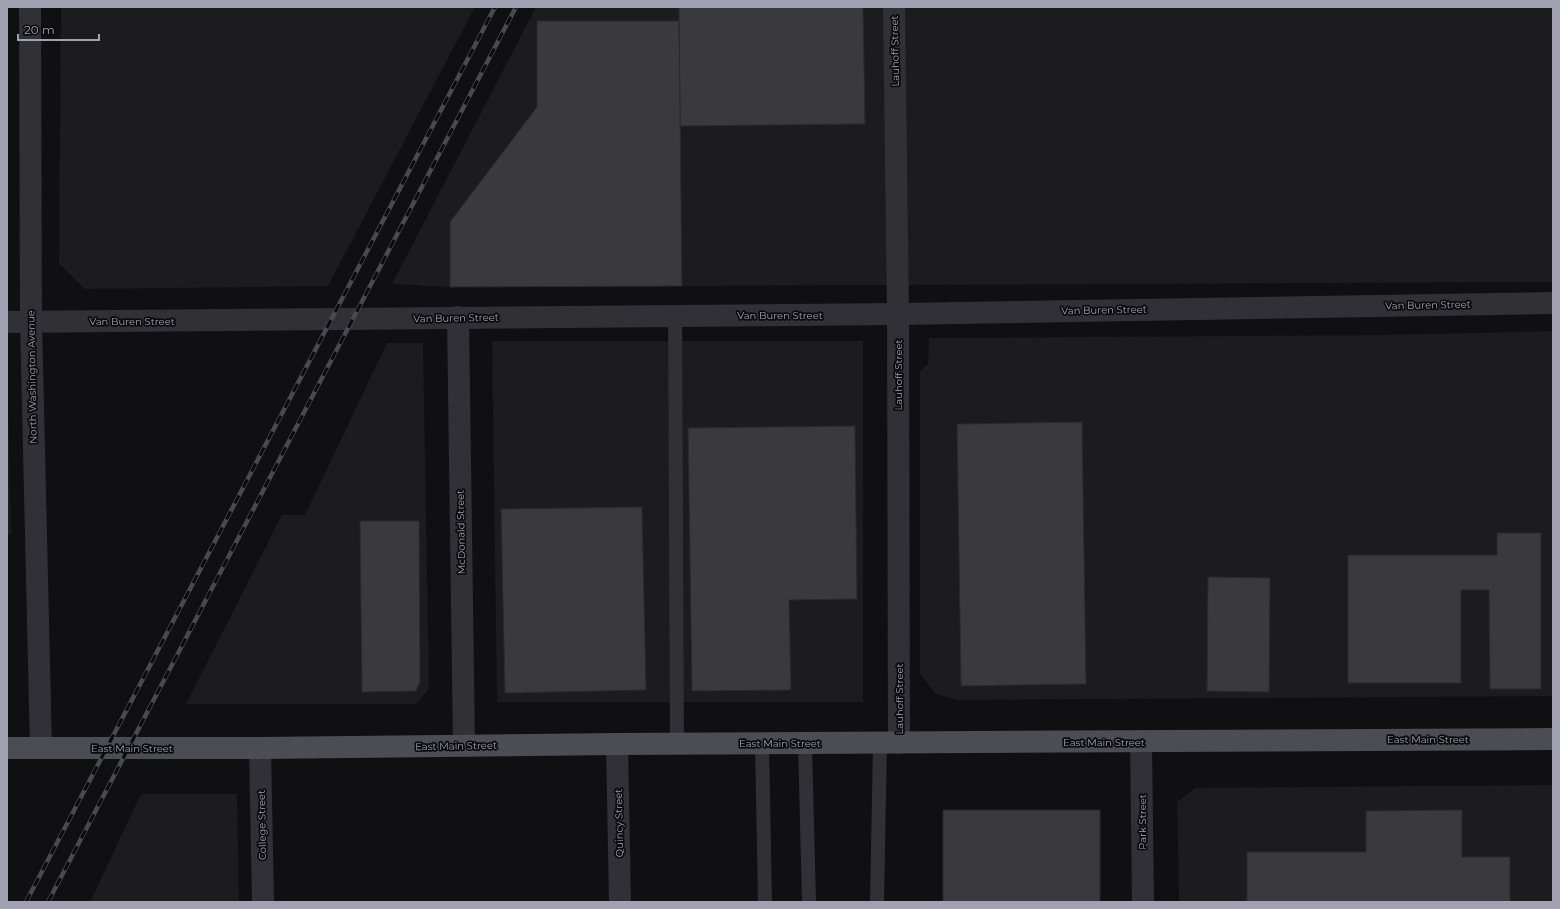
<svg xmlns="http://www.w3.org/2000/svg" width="1560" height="909" viewBox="0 0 1560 909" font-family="Montserrat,sans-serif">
<rect width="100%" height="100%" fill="#100f11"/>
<g fill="#1c1b1e">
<polygon points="61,7 475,7 328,286 85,289 59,263"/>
<polygon points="536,7 1553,7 1553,282 450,287 392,284"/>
<polygon points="1553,331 1553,696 957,700 936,694 920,674 920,372 928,364 929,338 1381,335"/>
<polygon points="492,341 863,341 863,702 497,702"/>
<polygon points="387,343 423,343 429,689 416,704 186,704 282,515 305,515"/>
<polygon points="7,353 11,534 7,534"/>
<polygon points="1553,785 1553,902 1179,902 1177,802 1195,788"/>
<polygon points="141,794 237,794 239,902 90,902"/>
</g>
<g fill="#3a393e" stroke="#2a292d">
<polygon points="679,7 863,7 865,124 680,126"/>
<polygon points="537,21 679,21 682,286 450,287 450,222 537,107"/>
<polygon points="1082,422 1086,684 961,686 957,424"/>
<polygon points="855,426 857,599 789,600 791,690 692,691 688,428"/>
<polygon points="642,507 646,690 505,693 501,509"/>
<polygon points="360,521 419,521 420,682 416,691 362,692"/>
<polygon points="1497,533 1541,533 1541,689 1490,689 1489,590 1461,590 1461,683 1348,683 1348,555 1497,555"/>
<polygon points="1208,577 1270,578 1269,692 1207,691"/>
<rect x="943" y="810" width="157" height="92"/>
<polygon points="1462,810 1462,857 1510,857 1510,902 1247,902 1247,852 1366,852 1366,811"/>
</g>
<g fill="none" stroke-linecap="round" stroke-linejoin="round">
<g stroke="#303036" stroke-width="14">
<polyline points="675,315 677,744"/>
<polyline points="762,744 765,902"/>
<polyline points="805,744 809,902"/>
<polyline points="877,902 880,743"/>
</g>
<g stroke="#303036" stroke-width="22">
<polyline points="30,7 31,322 41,748"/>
<polyline points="894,7 898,314 899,743"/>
<polyline points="458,317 464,746"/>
<polyline points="7,322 898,314 1553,303"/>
<polyline points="1141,742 1143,902"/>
<polyline points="617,744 620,902"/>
<polyline points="260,748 263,902"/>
</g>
<polyline stroke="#4c4c55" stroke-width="22" points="7,748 260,748 617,744 1553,739"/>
<g stroke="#494a51" stroke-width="4.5">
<g id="rail">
<polyline points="26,902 495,7"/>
<polyline points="48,902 516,7"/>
</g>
</g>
<use href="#rail" stroke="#0b0a0c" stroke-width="3" stroke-dasharray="9" stroke-linecap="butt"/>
</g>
<g text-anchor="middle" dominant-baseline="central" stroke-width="3.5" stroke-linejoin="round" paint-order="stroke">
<g font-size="10" fill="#a0a2b2" stroke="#0b0a0c">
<text transform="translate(895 51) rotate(-91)">Lauhoff Street</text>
<text transform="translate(1428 305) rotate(-1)">Van Buren Street</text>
<text transform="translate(1104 310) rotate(-1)">Van Buren Street</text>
<text x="780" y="315">Van Buren Street</text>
<text transform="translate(456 318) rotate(-1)">Van Buren Street</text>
<text x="132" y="321">Van Buren Street</text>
<text transform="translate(898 375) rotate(-90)">Lauhoff Street</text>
<text transform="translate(32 377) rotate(-91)">North Washington Avenue</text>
<text transform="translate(461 532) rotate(-91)">McDonald Street</text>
<text transform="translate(899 699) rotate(-90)">Lauhoff Street</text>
<text x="1428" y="739">East Main Street</text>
<text x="1104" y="742">East Main Street</text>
<text x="780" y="743">East Main Street</text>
<text transform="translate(456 746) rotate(-1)">East Main Street</text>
<text x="132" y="748">East Main Street</text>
<text transform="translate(1142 822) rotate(-90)">Park Street</text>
<text transform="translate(619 823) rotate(-91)">Quincy Street</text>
<text transform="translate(262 825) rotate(-91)">College Street</text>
</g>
</g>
<rect width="1560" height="909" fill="none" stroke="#a0a2b2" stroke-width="16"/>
<path d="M18 34v6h81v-6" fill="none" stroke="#a0a2b2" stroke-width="2"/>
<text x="24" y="34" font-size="12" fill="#a0a2b2" stroke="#0b0a0c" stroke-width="3" paint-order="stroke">20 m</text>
</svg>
